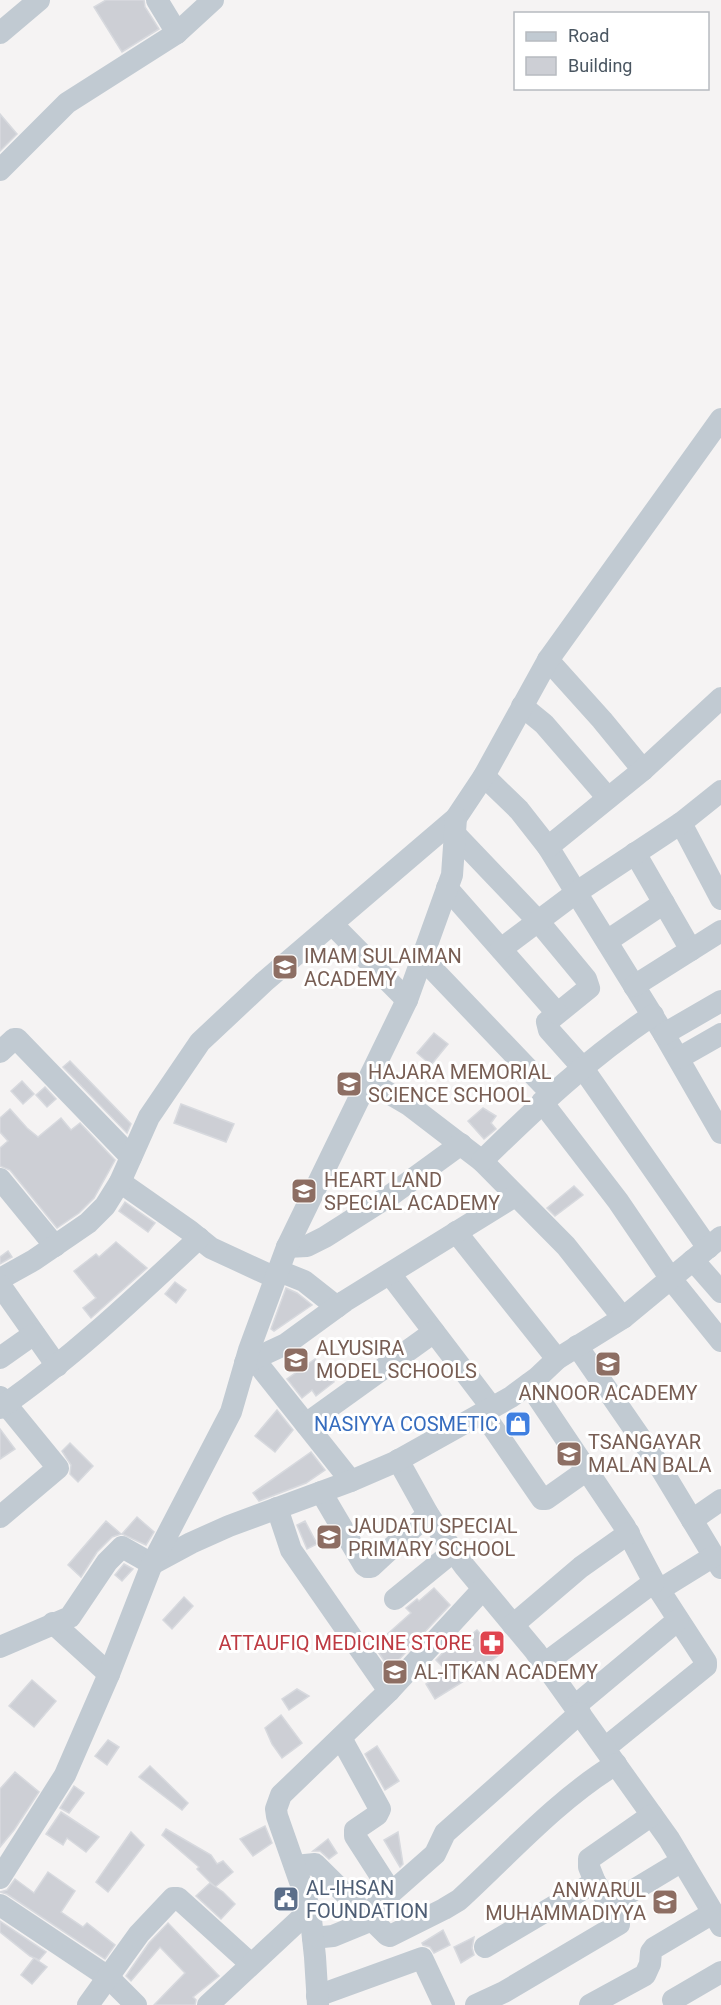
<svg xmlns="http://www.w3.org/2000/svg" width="721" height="2005" viewBox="0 0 721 2005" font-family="Roboto,sans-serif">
<rect width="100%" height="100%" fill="#f5f3f3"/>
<g fill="#cdcfd5" stroke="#d7d9de" stroke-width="1.5">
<polygon points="106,0 144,0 145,7 159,29 122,52 94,7"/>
<polygon points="0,114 17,134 0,151"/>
<polygon points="434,1033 448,1044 431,1065 417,1053"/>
<polygon points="70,1061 131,1124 127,1133 63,1067"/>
<polygon points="22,1081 34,1094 23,1104 11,1091"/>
<polygon points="45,1087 56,1099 47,1107 36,1095"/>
<polygon points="181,1104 234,1124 226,1142 174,1123"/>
<polygon points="483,1108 496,1116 491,1123 496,1129 484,1139 468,1121"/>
<polygon points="10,1109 27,1128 38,1137 61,1118 71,1130 80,1123 115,1160 94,1198 79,1213 57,1228 10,1170 0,1166 0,1148 8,1141 0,1132 0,1118"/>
<polygon points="574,1186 583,1195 555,1216 547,1208"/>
<polygon points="125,1202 155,1223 148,1232 119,1211"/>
<polygon points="116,1242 147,1268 91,1318 83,1308 96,1298 74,1271 96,1254 99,1257"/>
<polygon points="8,1251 12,1257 0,1264 0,1257"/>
<polygon points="175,1282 186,1290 176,1303 165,1294"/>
<polygon points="286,1288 297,1293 312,1305 274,1331 271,1329"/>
<polygon points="315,1359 334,1382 316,1396 312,1390 302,1398 287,1379"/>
<polygon points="277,1410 293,1430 275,1452 255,1436"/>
<polygon points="0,1429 15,1449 0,1459"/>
<polygon points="70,1443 93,1466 78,1482 70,1474 71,1465 62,1451"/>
<polygon points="311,1452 325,1470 306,1483 259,1501 253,1493"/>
<polygon points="137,1517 154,1532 146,1545 122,1534"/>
<polygon points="106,1521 121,1534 112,1537 97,1552 81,1577 68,1565"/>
<polygon points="305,1521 317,1544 307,1549 297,1525"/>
<polygon points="124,1564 133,1569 122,1581 115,1575"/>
<polygon points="434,1588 450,1605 390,1669 374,1646 411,1613 406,1608 417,1599 419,1601"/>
<polygon points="184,1597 193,1606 172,1629 163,1620"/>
<polygon points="477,1630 499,1655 469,1678 435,1699 426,1684 447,1671 436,1660 459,1635 463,1641"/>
<polygon points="32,1680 56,1701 34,1727 9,1706"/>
<polygon points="297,1689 309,1696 289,1710 282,1699"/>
<polygon points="281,1715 302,1743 282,1758 272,1744 265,1728"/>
<polygon points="108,1740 119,1747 107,1765 95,1756"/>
<polygon points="377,1746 399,1781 385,1790 365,1754"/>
<polygon points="150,1766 188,1803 182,1810 139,1777"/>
<polygon points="15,1772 39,1792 14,1830 0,1847 0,1789"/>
<polygon points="74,1786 84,1793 69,1813 60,1808"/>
<polygon points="61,1812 99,1837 86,1852 67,1838 63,1845 46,1834"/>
<polygon points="265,1826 272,1843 253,1856 240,1839"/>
<polygon points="166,1829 211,1855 217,1864 223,1861 233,1872 215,1887 197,1869 199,1867 162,1835"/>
<polygon points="131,1832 144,1845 108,1892 96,1882"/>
<polygon points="398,1832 403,1864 400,1867 384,1840"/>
<polygon points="328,1839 337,1853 329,1859 320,1851 313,1851"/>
<polygon points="48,1872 75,1891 61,1912 83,1927 87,1923 115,1945 105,1959 7,1894 0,1892 7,1890 15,1879 34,1893"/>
<polygon points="210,1883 223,1892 235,1904 221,1919 196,1896"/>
<polygon points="0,1921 46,1952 39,1960 30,1956 0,1932"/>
<polygon points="168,1923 219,1976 193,1997 196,2000 195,2005 154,2005 185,1973 160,1947 131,1981 126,1976 149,1943"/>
<polygon points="443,1930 450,1945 434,1953 430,1947 423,1945 422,1943"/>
<polygon points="474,1937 472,1948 474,1955 461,1963 454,1947"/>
<polygon points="34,1958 47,1967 32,1984 21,1975"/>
</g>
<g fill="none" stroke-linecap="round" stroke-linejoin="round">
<g stroke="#c1cad2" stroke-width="22">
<polyline points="157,0 177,33"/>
<polyline points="0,33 39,0"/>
<polyline points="0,170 67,103 177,33 213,0"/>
<polyline points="548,660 602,720 643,770"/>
<polyline points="522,706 544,724 608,798"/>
<polyline points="484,776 519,810 548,847 664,1034 721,1133"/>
<polyline points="681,823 721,899"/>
<polyline points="455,834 538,921 586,979 589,988 547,1022 549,1030 582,1067 708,1248"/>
<polyline points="548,847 643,770 721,698"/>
<polyline points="635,853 691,950"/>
<polyline points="447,888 557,1013"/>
<polyline points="332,924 407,1000"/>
<polyline points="607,941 664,903"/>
<polyline points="501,949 577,892 681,823 721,791"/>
<polyline points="422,958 552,1094"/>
<polyline points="634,986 721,931"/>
<polyline points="664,1034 721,1001"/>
<polyline points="0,1052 14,1039 17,1039 131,1157"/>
<polyline points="679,1058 721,1034"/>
<polyline points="368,1081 409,1105 482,1161 566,1246 623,1318"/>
<polyline points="542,1102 618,1201 671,1279 721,1341"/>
<path d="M482,1161C538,1106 588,1059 653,1015"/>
<polyline points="0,1179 55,1246"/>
<polyline points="120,1182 190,1231 211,1248 276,1278"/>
<polyline points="456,1232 557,1359"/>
<polyline points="287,1247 307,1246 325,1237 391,1195 461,1144"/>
<polyline points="693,1260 721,1292"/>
<polyline points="279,1271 304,1281 337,1307"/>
<polyline points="390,1274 492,1408"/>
<polyline points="0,1279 34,1260 88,1223 105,1206 120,1182 149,1117 200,1042 264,982 456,818 484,776 548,660 721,419"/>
<polyline points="0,1285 57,1366"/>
<polyline points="577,1346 657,1462 721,1568"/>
<polyline points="0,1358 34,1334"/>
<polyline points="254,1359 351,1481"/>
<polyline points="245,1363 286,1344 345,1301 515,1196"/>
<polyline points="529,1384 625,1527 654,1582 706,1662 706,1666 605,1748"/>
<polyline points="0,1397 58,1468 0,1517"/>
<path d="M0,1408C72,1358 135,1298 199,1238"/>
<polyline points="483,1413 542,1499 546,1499 587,1470"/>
<polyline points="306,1424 434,1332"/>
<polyline points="398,1460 428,1514 444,1538 465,1567 535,1651 669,1839 721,1926"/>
<polyline points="321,1492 364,1565 367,1567 371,1567 428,1514"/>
<polyline points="277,1508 291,1550 389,1691"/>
<polyline points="692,1520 721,1500"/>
<polyline points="659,1590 714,1556"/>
<polyline points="395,1599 454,1551"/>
<polyline points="53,1623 109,1674"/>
<polyline points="513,1625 581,1567 629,1533"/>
<polyline points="0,1647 70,1617 107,1562 122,1547 152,1564 191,1543 229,1526 351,1481 395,1462 511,1397 538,1377 557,1359 623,1318 721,1237"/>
<polyline points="544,1664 654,1582"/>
<polyline points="575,1706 678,1620"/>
<polyline points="341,1738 380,1809 377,1815 355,1830 355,1836 391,1892"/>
<path d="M295,1866L315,1864L387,1935L390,1936L444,1909L459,1900C509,1854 557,1800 616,1764"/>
<polyline points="0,1878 65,1775 109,1674 152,1564 231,1412 249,1350 287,1247 407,1000 452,875 456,818"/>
<polyline points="0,1905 108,1977 136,2005"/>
<polyline points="609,1905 682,1861"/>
<polyline points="367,1914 435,1854 445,1833 580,1713"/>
<polyline points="313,1938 333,1936 372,1920"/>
<polyline points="485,1947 595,1882 589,1867 589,1859 652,1815"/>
<polyline points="317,1996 422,1958 444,2005"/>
<polyline points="673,2000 721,1972"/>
<polyline points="88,2005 139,1934 173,1898 178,1898 251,1964"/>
<polyline points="208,2005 310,1910"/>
<polyline points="318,2005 315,1957 310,1910 277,1816 276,1809 281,1795 389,1691 483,1589"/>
<polyline points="476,2005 504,1992 619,1924 618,1917 595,1882"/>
<polyline points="590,2005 645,1975 650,1964 651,1952 654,1948 713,1913"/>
</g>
</g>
<defs>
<g id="school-square" transform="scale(1.35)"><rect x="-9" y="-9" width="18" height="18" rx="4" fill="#8d6e63" stroke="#fff"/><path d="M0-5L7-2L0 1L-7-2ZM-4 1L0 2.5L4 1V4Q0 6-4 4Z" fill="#fff"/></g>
<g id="shop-square" transform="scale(1.35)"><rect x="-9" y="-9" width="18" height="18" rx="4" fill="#3f7fe0" stroke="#fff"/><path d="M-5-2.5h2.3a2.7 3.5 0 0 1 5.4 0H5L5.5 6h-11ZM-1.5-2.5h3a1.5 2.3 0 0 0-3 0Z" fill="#fff"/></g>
<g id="pharmacy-square" transform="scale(1.35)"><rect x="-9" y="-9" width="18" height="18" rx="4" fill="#e0444e" stroke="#fff"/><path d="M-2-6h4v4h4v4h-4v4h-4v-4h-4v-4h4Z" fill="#fff"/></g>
<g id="civic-square" transform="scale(1.35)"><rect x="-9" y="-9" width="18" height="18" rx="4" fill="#5c6f8a" stroke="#fff"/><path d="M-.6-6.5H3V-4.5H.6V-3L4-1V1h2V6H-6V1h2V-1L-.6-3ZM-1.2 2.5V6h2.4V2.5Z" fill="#fff"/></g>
</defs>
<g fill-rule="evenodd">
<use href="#school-square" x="285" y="967"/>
<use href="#school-square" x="349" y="1084"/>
<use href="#school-square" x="304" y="1191"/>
<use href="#school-square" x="296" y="1360"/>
<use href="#school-square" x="608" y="1364"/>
<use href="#shop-square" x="518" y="1424"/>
<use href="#school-square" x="569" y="1454"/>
<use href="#school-square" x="329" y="1537"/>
<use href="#pharmacy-square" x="492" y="1643"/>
<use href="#school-square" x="395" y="1672"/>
<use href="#civic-square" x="286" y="1899"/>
<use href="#school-square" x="665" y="1902"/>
</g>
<g text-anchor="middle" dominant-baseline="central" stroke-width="6" stroke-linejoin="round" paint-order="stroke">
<g font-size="20" fill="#785e54" stroke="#fff" text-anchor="start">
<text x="304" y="956">IMAM SULAIMAN<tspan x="304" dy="23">ACADEMY</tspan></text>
<text x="368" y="1072">HAJARA MEMORIAL<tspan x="368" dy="23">SCIENCE SCHOOL</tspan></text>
<text x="324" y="1180">HEART LAND<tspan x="324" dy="23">SPECIAL ACADEMY</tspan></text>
<text x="316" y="1348">ALYUSIRA<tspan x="316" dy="23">MODEL SCHOOLS</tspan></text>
<text x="608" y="1393" text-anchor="middle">ANNOOR ACADEMY</text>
<text x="588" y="1442">TSANGAYAR<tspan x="588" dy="23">MALAN BALA</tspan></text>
<text x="348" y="1526">JAUDATU SPECIAL<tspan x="348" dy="23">PRIMARY SCHOOL</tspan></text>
<text x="414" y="1672">AL-ITKAN ACADEMY</text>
<text x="646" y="1890" text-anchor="end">ANWARUL<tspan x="646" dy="23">MUHAMMADIYYA</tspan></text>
</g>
<g font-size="20" fill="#366cbe" stroke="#fff" text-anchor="end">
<text x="498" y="1424">NASIYYA COSMETIC</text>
</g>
<g font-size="20" fill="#be3a42" stroke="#fff" text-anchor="end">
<text x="472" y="1643">ATTAUFIQ MEDICINE STORE</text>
</g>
<g font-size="20" fill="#4e5e75" stroke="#fff" text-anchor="start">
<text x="306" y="1888">AL-IHSAN<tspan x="306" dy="23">FOUNDATION</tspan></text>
</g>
</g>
<rect x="514" y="12" width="195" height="78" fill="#ffffff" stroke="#b7bbc0" stroke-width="1.5"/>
<rect x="526" y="32" width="30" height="9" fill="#c1cad2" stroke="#b7bbc0" stroke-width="1.5"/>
<text x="568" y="42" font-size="18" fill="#4a5661">Road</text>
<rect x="526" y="57" width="30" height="18" fill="#cdcfd5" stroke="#b7bbc0" stroke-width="1.5"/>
<text x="568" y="72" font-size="18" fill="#4a5661">Building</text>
</svg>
